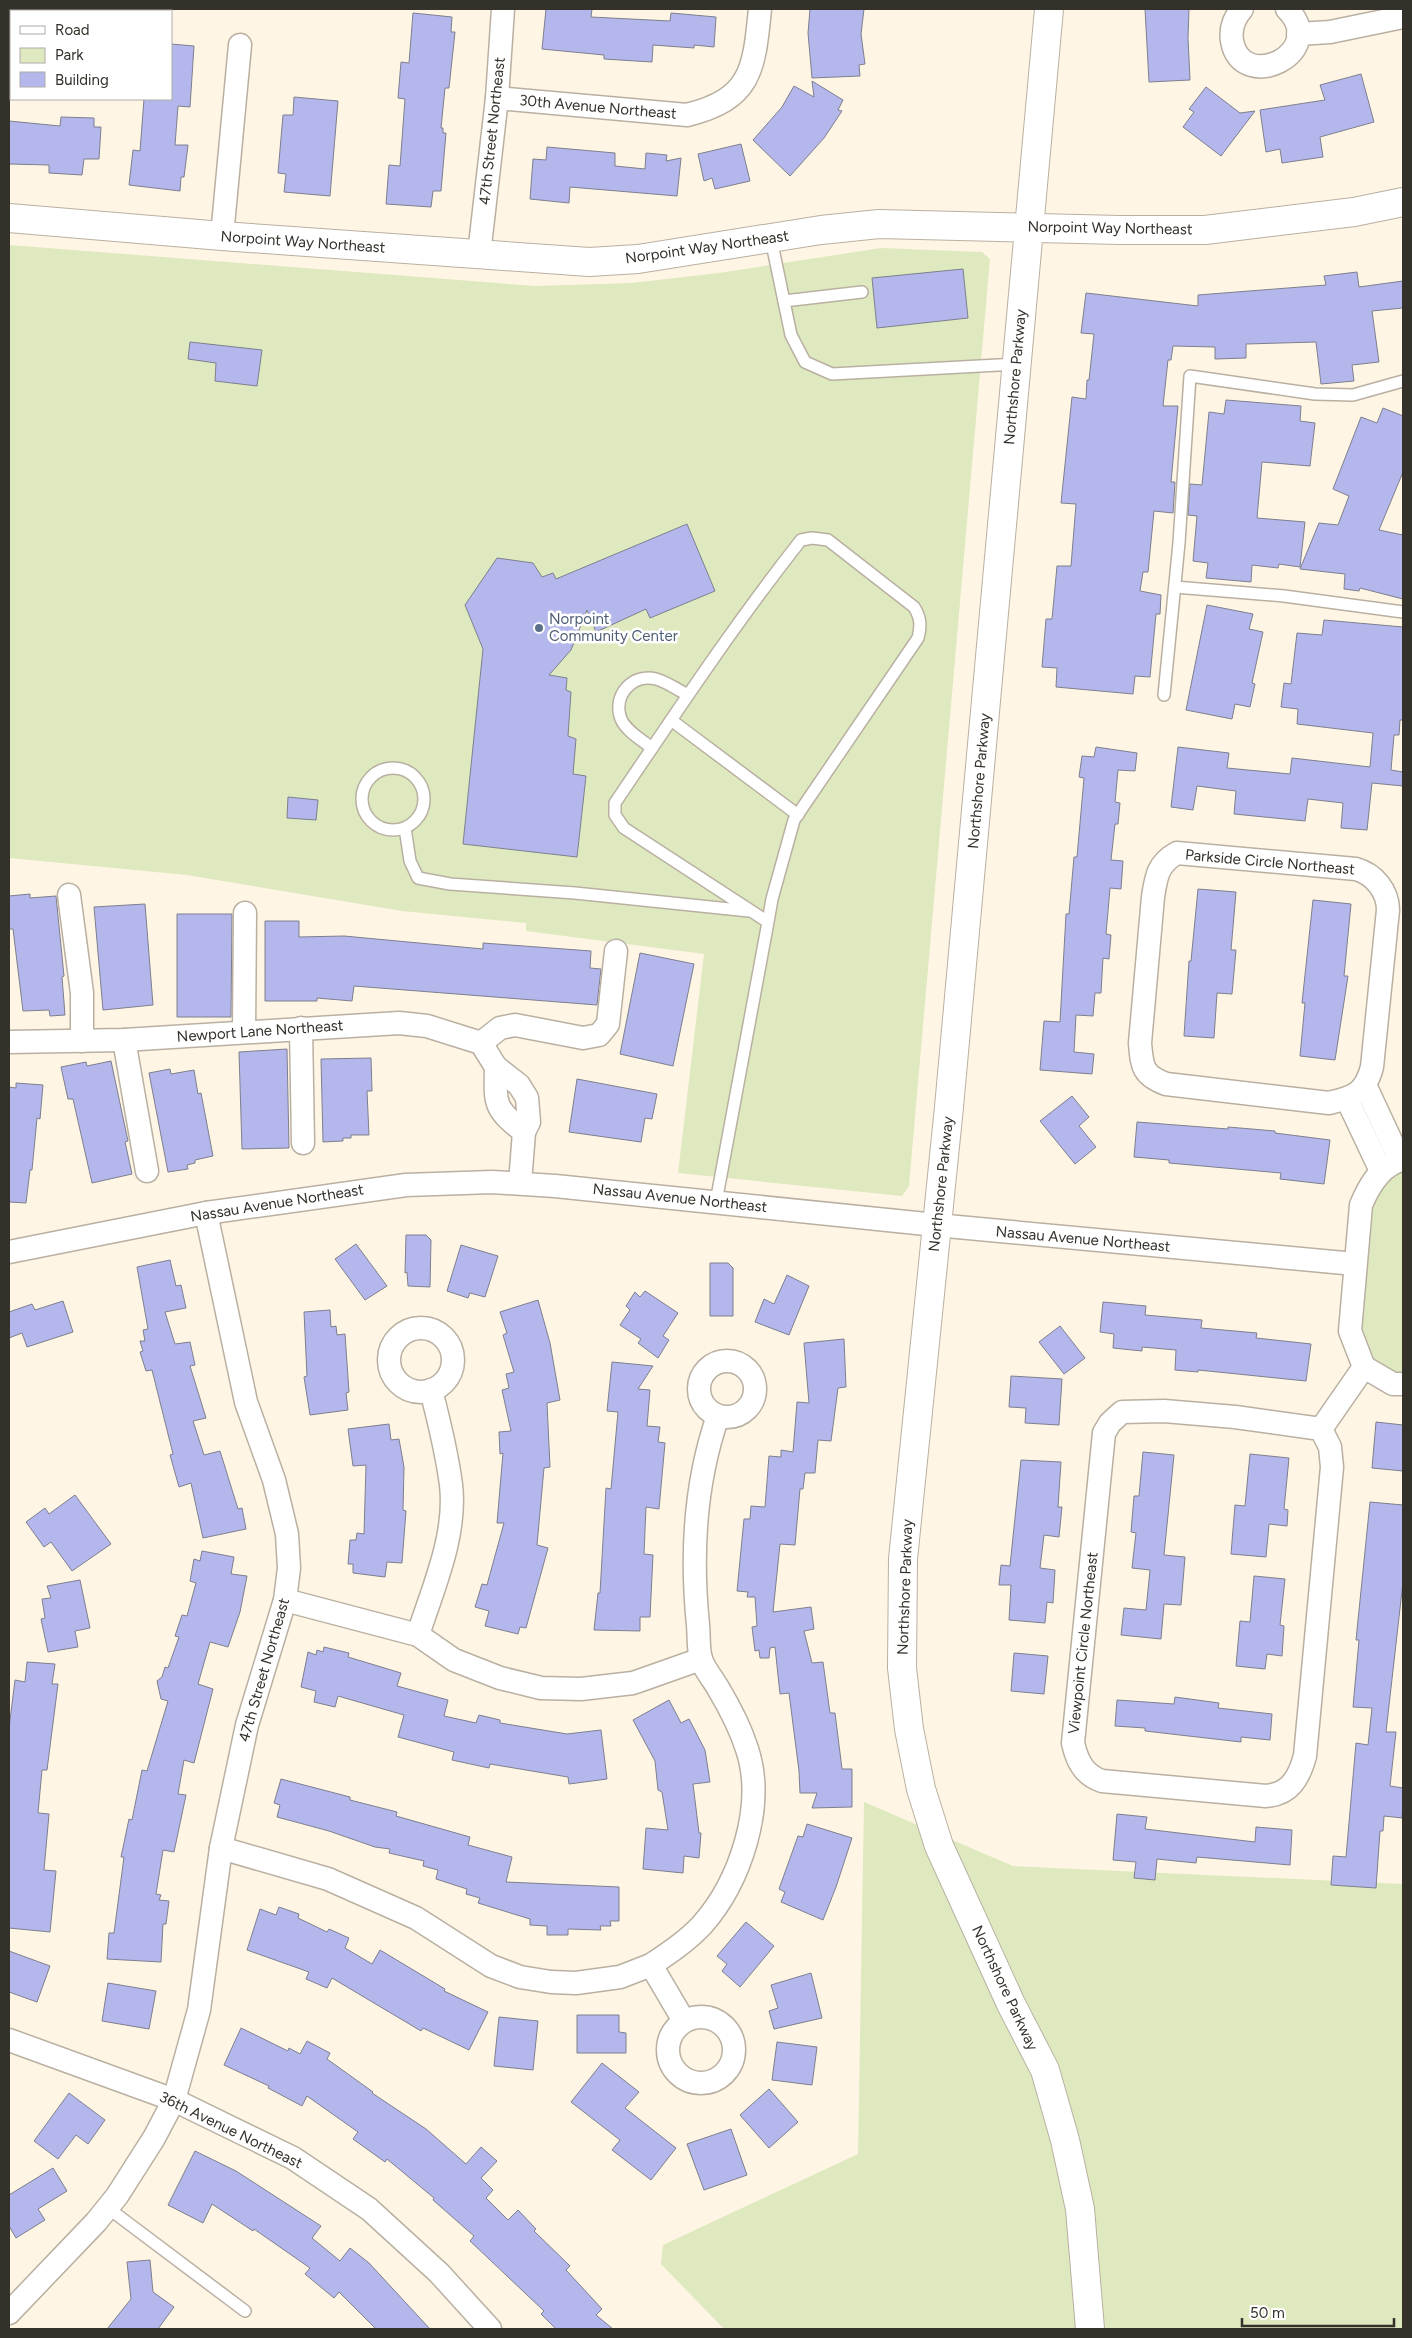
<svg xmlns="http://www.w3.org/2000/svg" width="1412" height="2338" viewBox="0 0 1412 2338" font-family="Figtree,sans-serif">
<rect width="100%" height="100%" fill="#fef5e5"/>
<g fill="#dfe9bf">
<polygon points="9,245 535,286 631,283 719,273 881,248 982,252 990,259 909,1186 902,1196 678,1173 704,954 526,931 526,923 402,911 187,875 9,858"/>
<polygon points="1403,1160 1403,1384 1364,1367 1350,1331 1361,1205"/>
<polygon points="864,1802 1013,1866 1403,1884 1403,2329 724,2329 661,2264 663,2245 858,2154"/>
</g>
<g fill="#b3b7ec" stroke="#7e7f8e">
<polygon points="546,9 592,9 591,17 670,21 671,13 716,17 714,47 694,45 694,48 653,45 652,62 604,59 604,55 542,49"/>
<polygon points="810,9 864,9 861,34 865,64 859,65 860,76 812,78 808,33"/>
<polygon points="1145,9 1189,9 1188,38 1190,80 1149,82"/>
<polygon points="413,13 452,17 451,32 455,32 449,88 445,88 441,128 443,128 443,133 446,133 441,191 433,191 431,207 386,204 389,165 400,166 405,99 398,98 401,62 409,63"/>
<polygon points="171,44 194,46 190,107 178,106 175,145 188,145 184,177 181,177 180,191 129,185 133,150 140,151 144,99 171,99"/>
<polygon points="1361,74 1374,122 1320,137 1323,157 1282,163 1280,149 1266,152 1260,110 1325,100 1320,85"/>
<polygon points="812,81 843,100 838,110 842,111 824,138 790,176 753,140 782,107 794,86 814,97"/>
<polygon points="1206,87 1240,113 1255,111 1221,156 1183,127 1194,112 1189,109"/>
<polygon points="294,97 338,101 330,196 284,192 286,174 278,173 283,115 293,115"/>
<polygon points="61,117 94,118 94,127 101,127 99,159 84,159 82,175 49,173 49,165 9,164 9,121 60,126"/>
<polygon points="741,144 750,181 715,189 712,178 704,181 698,154"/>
<polygon points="547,147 615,153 615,166 645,169 646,153 667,155 666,161 681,158 677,196 570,187 569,203 530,199 533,159 546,160"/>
<polygon points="963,269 968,318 877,328 872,278"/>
<polygon points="1357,272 1359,287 1403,281 1403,308 1372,311 1379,362 1352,365 1354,381 1321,384 1316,342 1246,344 1246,358 1215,359 1215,347 1173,346 1171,360 1168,360 1163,406 1178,406 1171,482 1175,482 1173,513 1154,511 1148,572 1143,572 1140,591 1161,595 1160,614 1156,614 1150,677 1135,676 1133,694 1056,687 1057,668 1042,667 1046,619 1052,619 1057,566 1071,566 1076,504 1061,503 1072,397 1086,399 1087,380 1089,380 1094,334 1081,333 1086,293 1198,306 1198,295 1326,285 1324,276"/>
<polygon points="190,342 262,350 257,386 215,381 216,363 188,359"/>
<polygon points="1226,400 1301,406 1300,421 1315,423 1310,466 1262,462 1257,518 1305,522 1300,567 1279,564 1278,568 1252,565 1251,582 1206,578 1208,563 1193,561 1197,516 1188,515 1190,484 1202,485 1209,412 1224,414"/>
<polygon points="1383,408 1403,416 1403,472 1379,530 1403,535 1403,599 1360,588 1359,591 1344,589 1345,574 1300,569 1319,523 1338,525 1349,496 1333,489 1361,417 1377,423"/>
<polygon points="687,524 715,591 650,618 646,609 596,632 587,610 571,650 549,675 567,678 566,690 571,692 568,736 576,739 573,774 586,776 577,857 463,844 483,649 465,605 497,558 533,563 542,577 553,573 556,579"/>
<polygon points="1207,605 1253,614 1249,629 1263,632 1252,683 1255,684 1250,707 1235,704 1232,719 1186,710"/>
<polygon points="1324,620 1403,627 1403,720 1400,720 1399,735 1394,735 1391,770 1403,772 1403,786 1372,783 1367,830 1341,828 1343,803 1308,799 1305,821 1234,814 1236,791 1197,786 1193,810 1171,807 1178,747 1229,753 1227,768 1290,774 1292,758 1370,767 1373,733 1297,724 1298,709 1281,707 1284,683 1291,684 1297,633 1322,635"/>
<polygon points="1096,747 1137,753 1135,771 1118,770 1115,802 1120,803 1118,824 1115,824 1111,860 1123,861 1121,889 1110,888 1106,934 1111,935 1109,959 1103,958 1101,993 1095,993 1093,1016 1076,1015 1074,1052 1094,1054 1092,1074 1040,1070 1044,1021 1060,1022 1066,914 1069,914 1074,857 1077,857 1084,778 1079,777 1082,756 1094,757"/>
<polygon points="288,797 318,800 316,820 287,818"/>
<polygon points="1198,889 1236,892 1231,950 1236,950 1232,994 1217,993 1214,1038 1184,1036 1189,961 1191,961"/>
<polygon points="30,894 30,898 56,896 64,976 62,977 65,1015 50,1016 49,1010 23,1011 13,929 9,929 9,896"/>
<polygon points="1313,900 1351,904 1344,976 1348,976 1335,1060 1300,1056 1305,1003 1302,1003"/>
<polygon points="145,904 153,1005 103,1010 94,907"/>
<polygon points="177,914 232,914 231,1017 177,1017"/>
<polygon points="265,921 299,921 299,937 344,936 483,949 483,943 591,951 590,968 601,969 597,1005 354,986 352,1001 317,998 317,1001 265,1001"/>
<polygon points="640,953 694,964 673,1066 620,1054"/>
<polygon points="287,1049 289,1148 242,1149 239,1052"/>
<polygon points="371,1058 372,1091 367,1091 369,1135 351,1135 351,1138 343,1138 343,1141 323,1142 321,1059"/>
<polygon points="111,1061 128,1141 125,1142 132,1174 92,1183 73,1099 68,1099 61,1067 86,1062 87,1066"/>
<polygon points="170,1069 171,1074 194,1070 198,1094 201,1093 213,1156 195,1160 195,1163 187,1165 188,1169 168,1172 149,1073"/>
<polygon points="577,1079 657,1094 652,1119 645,1118 641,1142 569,1132"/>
<polygon points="16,1083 43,1085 40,1119 37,1118 32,1170 30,1170 26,1203 9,1202 9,1087 16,1088"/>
<polygon points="1072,1096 1089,1117 1079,1126 1096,1147 1075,1164 1040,1121"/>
<polygon points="1137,1122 1228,1129 1228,1127 1275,1131 1275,1133 1330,1140 1324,1184 1280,1179 1281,1173 1169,1163 1169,1160 1134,1157"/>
<polygon points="406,1235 426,1235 431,1240 430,1287 408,1286 407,1272 405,1273"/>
<polygon points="356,1244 387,1286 365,1300 335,1259"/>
<polygon points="461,1245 498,1256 485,1297 470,1293 468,1298 447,1291"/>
<polygon points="170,1260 176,1286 181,1285 186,1308 165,1312 175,1344 190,1342 195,1365 190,1366 206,1418 193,1421 204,1455 220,1451 238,1509 242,1508 246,1529 203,1538 191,1483 179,1487 170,1455 173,1454 152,1370 146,1371 140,1352 143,1351 140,1341 145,1341 143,1330 148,1329 137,1267"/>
<polygon points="710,1263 728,1263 733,1268 733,1316 710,1316"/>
<polygon points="787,1275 809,1286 789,1335 755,1322 764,1299 774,1304"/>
<polygon points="645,1291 678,1313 663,1336 669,1340 658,1358 638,1343 641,1339 620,1325 630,1310 626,1306 635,1292 640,1297"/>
<polygon points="538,1300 550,1343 560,1400 547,1403 550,1467 544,1468 537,1545 548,1548 526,1628 520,1627 518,1634 485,1626 489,1611 475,1607 482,1584 487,1585 504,1523 497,1523 503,1453 500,1454 499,1432 511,1431 502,1390 509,1388 506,1374 514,1372 503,1335 507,1333 500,1312"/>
<polygon points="63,1301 73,1332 27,1347 22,1333 9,1338 9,1312 32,1304 35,1310"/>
<polygon points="1103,1302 1146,1306 1145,1315 1202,1320 1201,1328 1257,1333 1256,1338 1311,1344 1306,1381 1198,1370 1198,1372 1175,1370 1176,1350 1142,1347 1142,1351 1113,1348 1114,1334 1100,1332"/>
<polygon points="330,1310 331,1327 336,1326 337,1335 345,1334 349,1392 346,1393 348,1410 310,1415 304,1377 307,1376 304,1312"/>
<polygon points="1060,1326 1085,1358 1064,1374 1039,1342"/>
<polygon points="844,1339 846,1387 838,1388 831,1441 818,1440 815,1473 805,1473 803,1489 800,1489 795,1545 780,1544 773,1612 811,1607 814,1629 804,1631 812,1663 823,1662 830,1713 835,1713 842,1769 852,1769 852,1807 812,1808 817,1793 800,1793 799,1771 789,1693 780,1694 775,1647 770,1648 769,1658 760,1658 759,1650 755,1651 752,1627 757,1626 755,1597 747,1597 748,1592 737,1591 744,1519 750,1519 751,1506 765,1507 769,1456 781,1457 781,1450 793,1452 797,1402 809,1403 804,1343"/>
<polygon points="612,1362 653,1366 638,1389 650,1390 647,1426 660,1427 658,1442 665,1443 659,1509 646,1507 644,1554 653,1555 650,1617 640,1617 640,1631 594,1630 598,1593 600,1593 606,1488 611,1489 618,1412 607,1411"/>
<polygon points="1011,1376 1062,1379 1059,1425 1025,1423 1026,1408 1009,1407"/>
<polygon points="1376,1422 1403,1425 1403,1471 1372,1468"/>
<polygon points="389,1424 391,1440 399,1439 404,1467 403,1510 406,1511 402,1563 387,1562 385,1577 353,1573 353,1564 348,1564 350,1540 356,1540 357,1533 364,1534 366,1465 353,1466 348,1429"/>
<polygon points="1143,1452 1174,1455 1164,1555 1185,1557 1181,1605 1164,1604 1161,1639 1121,1635 1124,1608 1146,1610 1150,1570 1132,1568 1136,1533 1131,1532 1134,1496 1139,1496"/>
<polygon points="1250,1454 1289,1458 1284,1509 1288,1510 1287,1526 1269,1524 1266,1557 1231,1554 1235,1505 1245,1506"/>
<polygon points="1021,1460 1061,1462 1058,1507 1062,1507 1059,1537 1044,1535 1040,1568 1055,1570 1053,1603 1047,1602 1045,1623 1009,1620 1011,1585 999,1585 1001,1565 1010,1566"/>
<polygon points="75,1495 111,1544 72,1571 51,1542 44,1547 26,1522 45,1508 49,1514"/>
<polygon points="1370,1502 1403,1505 1403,1582 1386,1732 1396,1732 1390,1786 1403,1788 1403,1803 1402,1818 1384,1816 1383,1831 1380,1831 1376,1888 1331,1885 1333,1856 1346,1857 1356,1743 1368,1745 1372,1708 1353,1707 1359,1640 1356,1640"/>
<polygon points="202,1551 234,1557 231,1574 247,1576 240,1612 228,1647 210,1642 198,1684 213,1689 194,1763 184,1760 178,1794 186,1795 174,1852 163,1850 156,1894 161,1895 159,1900 169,1901 166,1924 163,1924 161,1962 107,1959 109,1933 114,1933 124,1857 121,1857 129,1819 132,1820 142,1770 147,1771 168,1701 161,1699 157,1681 162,1677 165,1667 168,1668 179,1637 175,1636 182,1615 187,1616 196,1583 190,1581 194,1559 200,1561"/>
<polygon points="1254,1576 1285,1579 1280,1625 1284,1626 1282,1656 1267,1654 1265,1669 1236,1666 1240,1621 1250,1622"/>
<polygon points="80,1580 90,1628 75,1631 78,1647 48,1652 41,1619 45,1618 42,1599 51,1598 47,1586"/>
<polygon points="324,1647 349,1653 348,1657 401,1673 397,1686 448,1700 444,1716 476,1723 479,1715 500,1720 500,1723 567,1734 601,1730 607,1779 569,1784 568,1777 490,1764 489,1768 452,1760 454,1752 398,1737 404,1715 338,1696 335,1707 314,1702 316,1691 301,1687 308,1652 316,1655 317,1650 323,1652"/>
<polygon points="1014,1653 1048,1656 1044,1694 1011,1691"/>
<polygon points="27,1662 55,1664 52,1684 58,1684 47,1770 42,1770 38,1813 49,1814 44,1870 56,1871 50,1932 9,1928 9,1728 15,1680 25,1682"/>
<polygon points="1175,1697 1219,1703 1218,1708 1272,1714 1270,1740 1241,1737 1241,1742 1145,1731 1145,1728 1115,1726 1117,1700 1174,1704"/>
<polygon points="669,1700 681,1723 689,1719 705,1750 710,1782 693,1784 699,1833 701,1833 699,1858 684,1856 683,1873 643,1869 646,1828 668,1830 662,1792 658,1790 655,1761 633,1720"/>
<polygon points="281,1779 350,1797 350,1800 397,1812 396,1816 470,1837 468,1845 512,1857 506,1882 619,1887 619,1921 610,1921 611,1926 600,1926 601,1930 568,1929 568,1935 547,1935 547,1926 530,1925 530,1919 478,1903 480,1898 466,1894 467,1889 436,1879 438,1870 423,1866 424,1861 389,1853 390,1849 375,1847 329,1831 277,1817 280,1805 274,1803"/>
<polygon points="1117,1814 1147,1817 1145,1829 1255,1842 1256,1827 1292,1830 1290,1865 1197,1857 1196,1863 1157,1859 1155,1880 1134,1878 1136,1862 1113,1860"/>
<polygon points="807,1824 852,1838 836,1887 823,1920 781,1902 785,1892 779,1889 798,1836 803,1837"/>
<polygon points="279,1907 299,1914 298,1918 327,1932 329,1929 349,1938 345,1948 372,1964 380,1950 445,1989 444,1991 488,2012 469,2050 423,2028 421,2031 332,1978 327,1988 306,1979 309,1972 247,1950 260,1909 276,1915"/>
<polygon points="746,1922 774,1946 740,1987 722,1971 727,1964 717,1956"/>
<polygon points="9,1951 50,1966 37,2002 9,1992"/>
<polygon points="811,1973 822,2018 774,2029 769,2011 778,2008 771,1985"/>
<polygon points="108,1983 156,1991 149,2029 102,2021"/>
<polygon points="577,2015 619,2015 619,2032 626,2033 626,2053 577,2053"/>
<polygon points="499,2017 538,2021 533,2070 494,2066"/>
<polygon points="241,2028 288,2051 289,2048 300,2054 307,2041 330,2053 327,2059 373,2092 372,2093 426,2129 466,2164 481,2147 497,2161 481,2178 493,2190 486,2198 508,2220 518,2210 536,2229 534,2231 570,2266 566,2270 602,2309 596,2315 613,2329 556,2329 541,2314 544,2311 470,2241 474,2236 433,2200 434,2198 387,2159 385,2162 353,2139 358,2132 307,2096 302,2106 268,2088 269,2086 224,2065"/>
<polygon points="777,2042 817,2047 812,2085 772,2080"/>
<polygon points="602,2063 639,2092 625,2108 676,2148 651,2180 612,2150 620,2140 571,2102"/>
<polygon points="769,2089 798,2122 769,2148 740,2115"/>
<polygon points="69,2093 105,2120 88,2144 76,2135 58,2159 34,2141"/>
<polygon points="731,2129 747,2175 704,2190 687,2144"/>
<polygon points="195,2151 236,2171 321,2226 312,2238 340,2261 350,2248 369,2263 430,2329 376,2329 339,2292 334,2298 305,2274 310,2268 254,2229 253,2231 212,2204 203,2223 168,2205"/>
<polygon points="53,2168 67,2191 38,2209 45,2220 16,2238 9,2226 9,2195"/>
<polygon points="150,2260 153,2292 174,2307 158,2329 107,2329 131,2299 127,2262"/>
</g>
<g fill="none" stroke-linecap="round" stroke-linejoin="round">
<g stroke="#b9b0a2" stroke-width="14">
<g id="service">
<polyline points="9,77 11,77"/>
<polyline points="771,239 791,335 805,362 832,374 1017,364"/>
<polyline points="784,301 862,292"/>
<polyline points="1175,587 1284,596 1403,612"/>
<polyline points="1164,695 1179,543 1190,376 1315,394 1353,395 1403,381"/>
<polyline points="671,720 798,815"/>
<path d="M652,748C642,740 626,731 621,719C612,696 632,673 656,679C667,682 678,690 688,695"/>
<circle cx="393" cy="799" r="31"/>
<polyline points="405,828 410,861 418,878 450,884 575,893 749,911"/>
<path d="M716,1202L768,922L772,899L794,820L918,638C921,626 921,618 914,607L828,540L812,538L801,540C734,625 675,714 615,803V815L624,828L768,922"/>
<polyline points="108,2208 245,2311"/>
</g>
</g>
<g stroke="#b9b0a2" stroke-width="25">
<g id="minor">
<path d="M1242,9C1234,18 1230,28 1232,41C1242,95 1330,52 1287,9"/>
<polyline points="1298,34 1330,32 1403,17"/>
<path d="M497,98L687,115C752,99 754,69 760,9"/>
<polyline points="222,236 240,45"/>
<polyline points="479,254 497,98 503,9"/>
<path d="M1177,853L1356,869C1374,874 1388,891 1388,910L1372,1067C1365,1093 1355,1097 1329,1103L1166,1084C1142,1075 1142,1066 1140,1043L1153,897C1156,877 1158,863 1177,853Z"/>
<polyline points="69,895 82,993 82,1041"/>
<polyline points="301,1028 303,1143"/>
<polyline points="244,1032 245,913"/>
<polyline points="124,1040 147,1171"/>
<path d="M9,1042L124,1040L399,1023L427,1026L481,1043L496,1067L519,1085L527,1098L529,1122L524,1132C494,1108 495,1105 496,1067"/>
<polyline points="481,1043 500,1028 515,1025 583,1038 599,1035 608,1024 616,951"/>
<polyline points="1365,1085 1400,1160"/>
<polyline points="1347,1099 1381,1171"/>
<path d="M1403,1160C1381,1164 1369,1186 1361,1205L1350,1331L1364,1367L1393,1384H1403"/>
<polyline points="520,1183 524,1132"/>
<polyline points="9,1252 206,1213 406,1185 492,1182 555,1186 936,1225 1355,1264"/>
<circle cx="421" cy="1360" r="32"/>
<circle cx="727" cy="1389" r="28"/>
<path d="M1164,1411L1235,1417L1321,1429L1330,1447L1332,1467L1305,1756C1299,1778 1290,1794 1266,1796L1102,1781C1084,1775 1077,1761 1073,1743L1104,1433L1110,1423L1122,1412Z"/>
<polyline points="1321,1429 1364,1367"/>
<polyline points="285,1600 418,1635 454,1660 500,1678 541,1688 581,1689 633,1683 701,1659"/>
<path d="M418,1635C433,1588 457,1535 451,1485C447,1453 439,1421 431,1390"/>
<polyline points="221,1848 328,1879 416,1918 491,1966 520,1977 551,1982 576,1983 620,1977 651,1965"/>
<circle cx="701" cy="2050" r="33"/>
<path d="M684,2021L651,1965C669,1953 687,1941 702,1925C740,1882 766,1806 747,1749C740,1727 730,1708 718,1688C713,1679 704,1669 701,1659C698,1649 699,1635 698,1625C691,1556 695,1482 718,1416"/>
<polyline points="9,2040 174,2100 293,2158 369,2209 439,2273 490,2329"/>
<polyline points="9,2313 96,2222 117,2196 154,2138 174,2100 199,2010 221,1848 247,1725 285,1600 289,1568 287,1534 274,1480 246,1402 206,1213"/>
</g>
</g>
<g stroke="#b9b0a2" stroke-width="30">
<g id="tertiary">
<polyline points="1049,9 949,1107 903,1559 902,1668 909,1729 921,1789 939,1846 1011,2004 1045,2070 1065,2140 1080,2209 1090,2329"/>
<polyline points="9,218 222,236 589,262 638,259 821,230 879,224 1120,230 1205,230 1354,212 1403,202"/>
</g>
</g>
<use href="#service" stroke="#fff" stroke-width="11"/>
<use href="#minor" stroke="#fff" stroke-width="22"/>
<use href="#tertiary" stroke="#fff" stroke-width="28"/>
</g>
<circle fill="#5c6f8a" stroke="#fff" stroke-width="2" cx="539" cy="628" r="5"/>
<g text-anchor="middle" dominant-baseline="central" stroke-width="5" stroke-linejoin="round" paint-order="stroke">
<g font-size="15" fill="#34302a" stroke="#fff">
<text transform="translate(598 107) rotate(5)">30th Avenue Northeast</text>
<text transform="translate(492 131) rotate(-84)">47th Street Northeast</text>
<text transform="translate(1110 228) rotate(1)">Norpoint Way Northeast</text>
<text transform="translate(303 242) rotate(4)">Norpoint Way Northeast</text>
<text transform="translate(707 247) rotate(-8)">Norpoint Way Northeast</text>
<text transform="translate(1015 377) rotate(-85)">Northshore Parkway</text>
<text transform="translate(979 781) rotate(-85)">Northshore Parkway</text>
<text transform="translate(1270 862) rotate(5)">Parkside Circle Northeast</text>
<text transform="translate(260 1031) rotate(-4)">Newport Lane Northeast</text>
<text transform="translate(941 1184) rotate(-84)">Northshore Parkway</text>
<text transform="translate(680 1198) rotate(6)">Nassau Avenue Northeast</text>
<text transform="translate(277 1203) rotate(-9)">Nassau Avenue Northeast</text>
<text transform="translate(1083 1239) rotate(5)">Nassau Avenue Northeast</text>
<text transform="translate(905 1587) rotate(-88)">Northshore Parkway</text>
<text transform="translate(1083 1643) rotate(-84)">Viewpoint Circle Northeast</text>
<text transform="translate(264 1670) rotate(-74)">47th Street Northeast</text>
<text transform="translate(1005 1988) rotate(65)">Northshore Parkway</text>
<text transform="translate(231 2130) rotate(26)">36th Avenue Northeast</text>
</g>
<g font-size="15" fill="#4e5e75" stroke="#fff" text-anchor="start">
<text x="549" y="619">Norpoint<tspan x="549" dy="17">Community Center</tspan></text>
</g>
</g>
<rect width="1412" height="2338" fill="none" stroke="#34302a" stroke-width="20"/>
<rect x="10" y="10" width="162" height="90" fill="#ffffff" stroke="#aeacaa"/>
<rect x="20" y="26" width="25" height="8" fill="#ffffff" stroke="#aeacaa"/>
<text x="55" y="35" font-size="15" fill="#34302a">Road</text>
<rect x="20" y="48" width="25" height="15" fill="#dfe9bf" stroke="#aeacaa"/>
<text x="55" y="60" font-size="15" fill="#34302a">Park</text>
<rect x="20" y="72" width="25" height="15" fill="#b3b7ec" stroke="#aeacaa"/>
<text x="55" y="85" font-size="15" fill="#34302a">Building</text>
<path d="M1242 2318v8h152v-8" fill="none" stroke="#34302a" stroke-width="2.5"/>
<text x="1250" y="2318" font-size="15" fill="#34302a" stroke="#ffffff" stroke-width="4" paint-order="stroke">50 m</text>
</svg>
